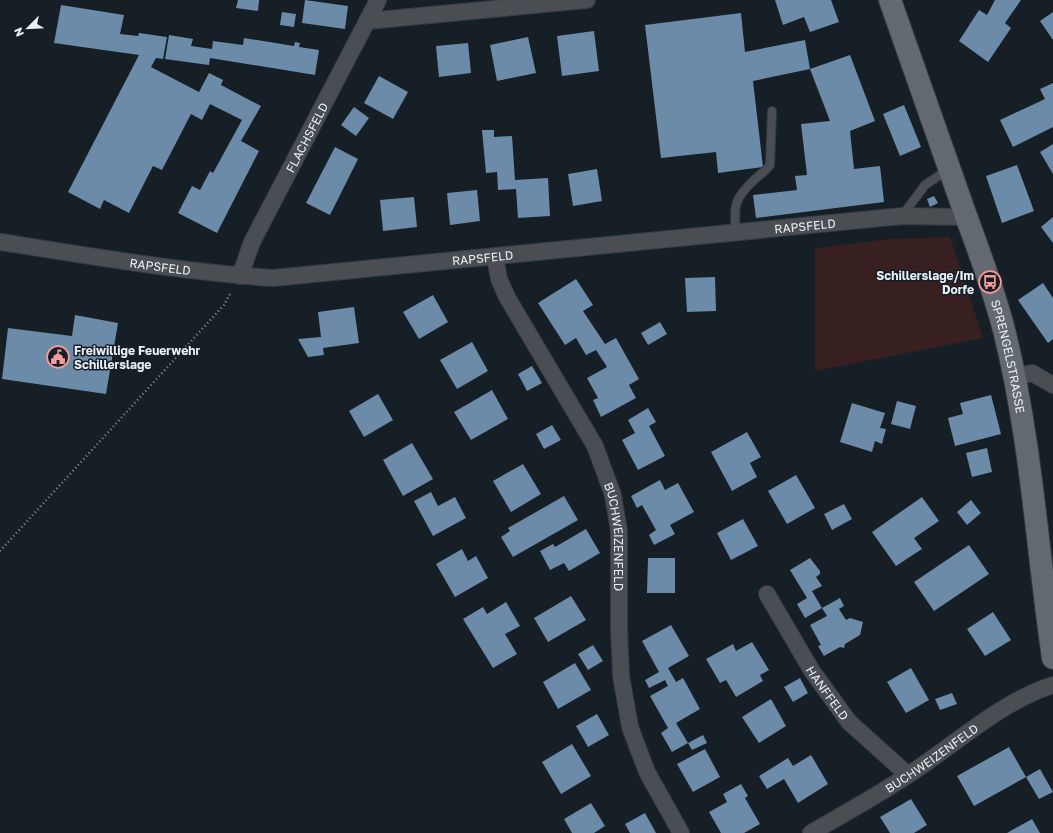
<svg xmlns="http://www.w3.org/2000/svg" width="1053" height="833" viewBox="0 0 1053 833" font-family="'Golos Text',sans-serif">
<rect width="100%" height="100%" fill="#161e26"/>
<polygon fill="#392020" points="950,237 983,338 815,371 815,248 890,239"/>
<g fill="#6b8ba9">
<polygon points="238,0 259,0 258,11 236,8"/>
<polygon points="305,0 348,6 345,29 302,23"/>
<polygon points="775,0 831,0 839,22 810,32 804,17 783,25"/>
<polygon points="995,0 1021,0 1005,23 1011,28 988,62 959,41 979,10 987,15"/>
<polygon points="61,5 124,15 120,34 138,36 139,33 167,37 163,59 156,58 151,67 199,92 209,73 223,80 221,85 261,106 241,141 259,151 217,233 178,213 192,186 200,190 210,171 213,173 242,120 210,104 202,120 191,114 162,170 153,166 129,213 104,200 100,209 68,192 139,55 54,43"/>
<polygon points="282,12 296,14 294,27 280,25"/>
<polygon points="1053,12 1053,40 1040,21"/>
<polygon points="741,13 745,52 805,40 810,69 753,81 763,167 718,173 716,152 661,158 645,25"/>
<polygon points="594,31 599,71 562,76 557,36"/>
<polygon points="169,35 193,39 191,46 212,49 213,41 243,45 244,38 294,46 295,42 300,43 299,47 319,50 315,75 210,58 209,65 165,59"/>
<polygon points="528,37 536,73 497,81 490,45"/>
<polygon points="468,43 471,73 439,77 436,46"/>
<polygon points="850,55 875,121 850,131 854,169 880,166 884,202 756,218 753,195 797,190 795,176 807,175 801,124 830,121 810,69"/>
<polygon points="379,76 408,92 393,119 364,103"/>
<polygon points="1053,83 1053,127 1013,147 1000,120 1045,99 1040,89"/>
<polygon points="904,105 921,147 900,156 883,114"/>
<polygon points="354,107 369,118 356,136 341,125"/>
<polygon points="482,130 494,130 494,137 512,136 515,180 548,178 550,216 518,218 516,189 498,190 497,172 486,173"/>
<polygon points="1053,144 1053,174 1040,152"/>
<polygon points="335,147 358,159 330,215 306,203"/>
<polygon points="1017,165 1034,211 1002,223 986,176"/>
<polygon points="597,169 602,201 573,206 568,174"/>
<polygon points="477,190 480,221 450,225 447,193"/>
<polygon points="934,196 938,203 930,207 927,199"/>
<polygon points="414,197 417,227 383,231 380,200"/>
<polygon points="1053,217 1053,243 1041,227"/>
<polygon points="715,277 716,311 687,312 685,278"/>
<polygon points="576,279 593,305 583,311 605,344 616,338 639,379 629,385 636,398 601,417 593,400 598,398 587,378 607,367 596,350 586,355 576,338 565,345 538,303"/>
<polygon points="1043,283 1053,298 1053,339 1048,343 1018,300"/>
<polygon points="433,295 448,322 419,339 403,312"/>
<polygon points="354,307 359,343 323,348 324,355 308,357 298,339 321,337 318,312"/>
<polygon points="75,315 118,323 106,394 2,379 8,328 72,336"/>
<polygon points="660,322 667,334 648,345 641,333"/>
<polygon points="472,342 488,371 457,389 440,360"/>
<polygon points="532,366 542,383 527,391 518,374"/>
<polygon points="492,390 508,419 471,440 454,412"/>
<polygon points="378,394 393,420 364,437 349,411"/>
<polygon points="991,395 1001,434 955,446 948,418 963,414 960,403"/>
<polygon points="897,401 916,406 910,429 891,424"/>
<polygon points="852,403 885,413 880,428 886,429 882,444 875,441 872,452 840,442"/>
<polygon points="648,408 656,422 649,426 665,456 638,470 622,440 635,433 628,420"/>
<polygon points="552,425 561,440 544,449 536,434"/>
<polygon points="747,432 761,457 750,463 757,477 732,491 711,452"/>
<polygon points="412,443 433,479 403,496 383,460"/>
<polygon points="987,448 992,472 972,477 966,453"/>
<polygon points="523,464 541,494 511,512 493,481"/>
<polygon points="796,475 815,508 787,524 768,491"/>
<polygon points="660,480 665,490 678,483 694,512 670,525 675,534 654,545 649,535 656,530 642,505 637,508 631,496"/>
<polygon points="431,492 438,506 455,497 466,518 433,536 414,501"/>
<polygon points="564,496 578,520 513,557 501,537 510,531 508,528"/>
<polygon points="922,497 939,521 914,538 922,549 896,566 872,532"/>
<polygon points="971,500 981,513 967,525 957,512"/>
<polygon points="844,504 852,519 832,530 824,514"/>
<polygon points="743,519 758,546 731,560 717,533"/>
<polygon points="586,529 600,553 569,571 564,563 550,570 540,551 553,544 555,547"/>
<polygon points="969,545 989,574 934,611 914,582"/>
<polygon points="462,549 468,561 476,556 488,578 455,597 436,564"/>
<polygon points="648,558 675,558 675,593 647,593"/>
<polygon points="810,558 820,571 820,574 816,577 822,586 812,591 822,608 805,618 797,604 807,598 790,570"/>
<polygon points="571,596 586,620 548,642 534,618"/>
<polygon points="840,598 844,606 839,609 846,620 850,618 863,622 860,635 845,644 844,648 840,647 824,656 818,646 821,645 810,625 827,616 822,608"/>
<polygon points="506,602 520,626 505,634 517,654 493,668 463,619 483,607 487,614"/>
<polygon points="993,612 1011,640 985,656 967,629"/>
<polygon points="671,625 689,656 668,668 676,682 683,678 700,709 676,723 688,743 703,735 707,743 692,750 688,743 672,752 661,733 668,728 650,696 668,686 665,680 649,688 645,680 659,672 642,641"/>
<polygon points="752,642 769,670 760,675 763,681 736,697 726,680 720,683 706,659 733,644 736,651"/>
<polygon points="593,645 603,661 588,670 578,654"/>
<polygon points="575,663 591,690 558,709 543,682"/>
<polygon points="911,668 929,700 906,713 887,682"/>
<polygon points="800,678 808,693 793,702 784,687"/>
<polygon points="952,693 957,704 940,710 935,699"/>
<polygon points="771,699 786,726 759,743 742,717"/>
<polygon points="597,714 609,735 588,747 576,726"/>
<polygon points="572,744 591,776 561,794 542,762"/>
<polygon points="1009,747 1026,777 974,806 957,776"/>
<polygon points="705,749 720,777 693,792 677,764"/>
<polygon points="811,755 828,784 798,803 784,779 767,789 759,776 788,758 793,766"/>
<polygon points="1040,769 1053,792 1039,799 1026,777"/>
<polygon points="741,784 748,796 745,798 760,824 744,833 721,833 709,812 727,802 723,794"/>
<polygon points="911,799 927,825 914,833 890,833 880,817"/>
<polygon points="591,803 605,826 594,833 572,833 564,819"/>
<polygon points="645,813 656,833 630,833 625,824"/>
<polygon points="1032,819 1040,833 1007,833"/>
</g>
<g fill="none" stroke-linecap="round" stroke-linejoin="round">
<g stroke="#343b43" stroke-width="10">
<g id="service">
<polyline points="902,216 925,185 949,169"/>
<path d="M736,233C734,206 733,200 754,180C760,174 765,172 770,165L772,111"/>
</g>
</g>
<g stroke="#343b43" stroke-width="18">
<g id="minor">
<polyline points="367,21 587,0"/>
<path id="s1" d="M0,242C91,256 182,272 273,278L902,216L966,217"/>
<path id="s2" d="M495,257L499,279L507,297L595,446L613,495L619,531V628L621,676L630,727L647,772L681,833"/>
<path id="s3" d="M240,276L252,242L378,0"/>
<polyline points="1015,377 1032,373 1053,385"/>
<path id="s4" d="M767,594L812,671L849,722L908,775"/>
<path id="s5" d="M811,833C843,814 877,796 908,775C952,747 1003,700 1053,685"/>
</g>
</g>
<g stroke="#343b43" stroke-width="24">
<g id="secondary">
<path id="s6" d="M890,0C916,72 941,144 966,216C980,254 994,291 1004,330C1031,437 1037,548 1053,658"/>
</g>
</g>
<polyline stroke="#878d94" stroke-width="2.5" stroke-dasharray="1 3" stroke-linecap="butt" points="0,551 224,305 231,292"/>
<use href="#service" stroke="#4a4e52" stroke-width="8"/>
<use href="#minor" stroke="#4a4e52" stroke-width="16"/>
<use href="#secondary" stroke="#636970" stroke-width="22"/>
</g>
<defs>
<g id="bus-ring" transform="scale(1.15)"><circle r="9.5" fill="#161e26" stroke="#f59b9b" stroke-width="1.5"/><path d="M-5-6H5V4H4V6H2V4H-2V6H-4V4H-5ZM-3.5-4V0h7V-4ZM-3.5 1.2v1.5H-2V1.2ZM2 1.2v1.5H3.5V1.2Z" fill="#f59b9b"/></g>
<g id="civic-ring" transform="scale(1.15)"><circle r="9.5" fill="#161e26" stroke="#f59b9b" stroke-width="1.5"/><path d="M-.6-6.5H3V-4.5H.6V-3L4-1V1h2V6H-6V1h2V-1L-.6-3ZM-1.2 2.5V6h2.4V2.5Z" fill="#f59b9b"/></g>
</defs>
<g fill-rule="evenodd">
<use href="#bus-ring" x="990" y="282"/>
<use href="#civic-ring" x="58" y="357"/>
</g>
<g text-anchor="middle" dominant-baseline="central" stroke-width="3" stroke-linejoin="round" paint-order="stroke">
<g font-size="12" fill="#e9eff5" stroke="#161e26">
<text stroke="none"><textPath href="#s3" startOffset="154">FLACHSFELD</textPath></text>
<text stroke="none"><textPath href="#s1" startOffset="810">RAPSFELD</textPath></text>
<text stroke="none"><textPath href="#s1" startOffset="486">RAPSFELD</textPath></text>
<text stroke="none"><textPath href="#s1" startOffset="162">RAPSFELD</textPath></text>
<text stroke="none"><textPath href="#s6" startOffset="376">SPRENGELSTRASSE</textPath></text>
<text stroke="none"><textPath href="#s2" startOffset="309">BUCHWEIZENFELD</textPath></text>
<text stroke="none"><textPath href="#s4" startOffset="116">HANFFELD</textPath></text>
<text stroke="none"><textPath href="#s5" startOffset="142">BUCHWEIZENFELD</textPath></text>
</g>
<g font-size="12" font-weight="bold" fill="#e9eff5" stroke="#161e26" text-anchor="end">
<text x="974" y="275">Schillerslage/Im<tspan x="974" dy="14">Dorfe</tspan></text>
<text x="74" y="350" text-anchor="start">Freiwillige Feuerwehr<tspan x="74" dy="14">Schillerslage</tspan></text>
</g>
</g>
<g transform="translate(28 28) rotate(246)" stroke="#161e26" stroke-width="3" paint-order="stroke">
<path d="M0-3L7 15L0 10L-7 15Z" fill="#e9eff5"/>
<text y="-6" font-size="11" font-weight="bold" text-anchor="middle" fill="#e9eff5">N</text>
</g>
</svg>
